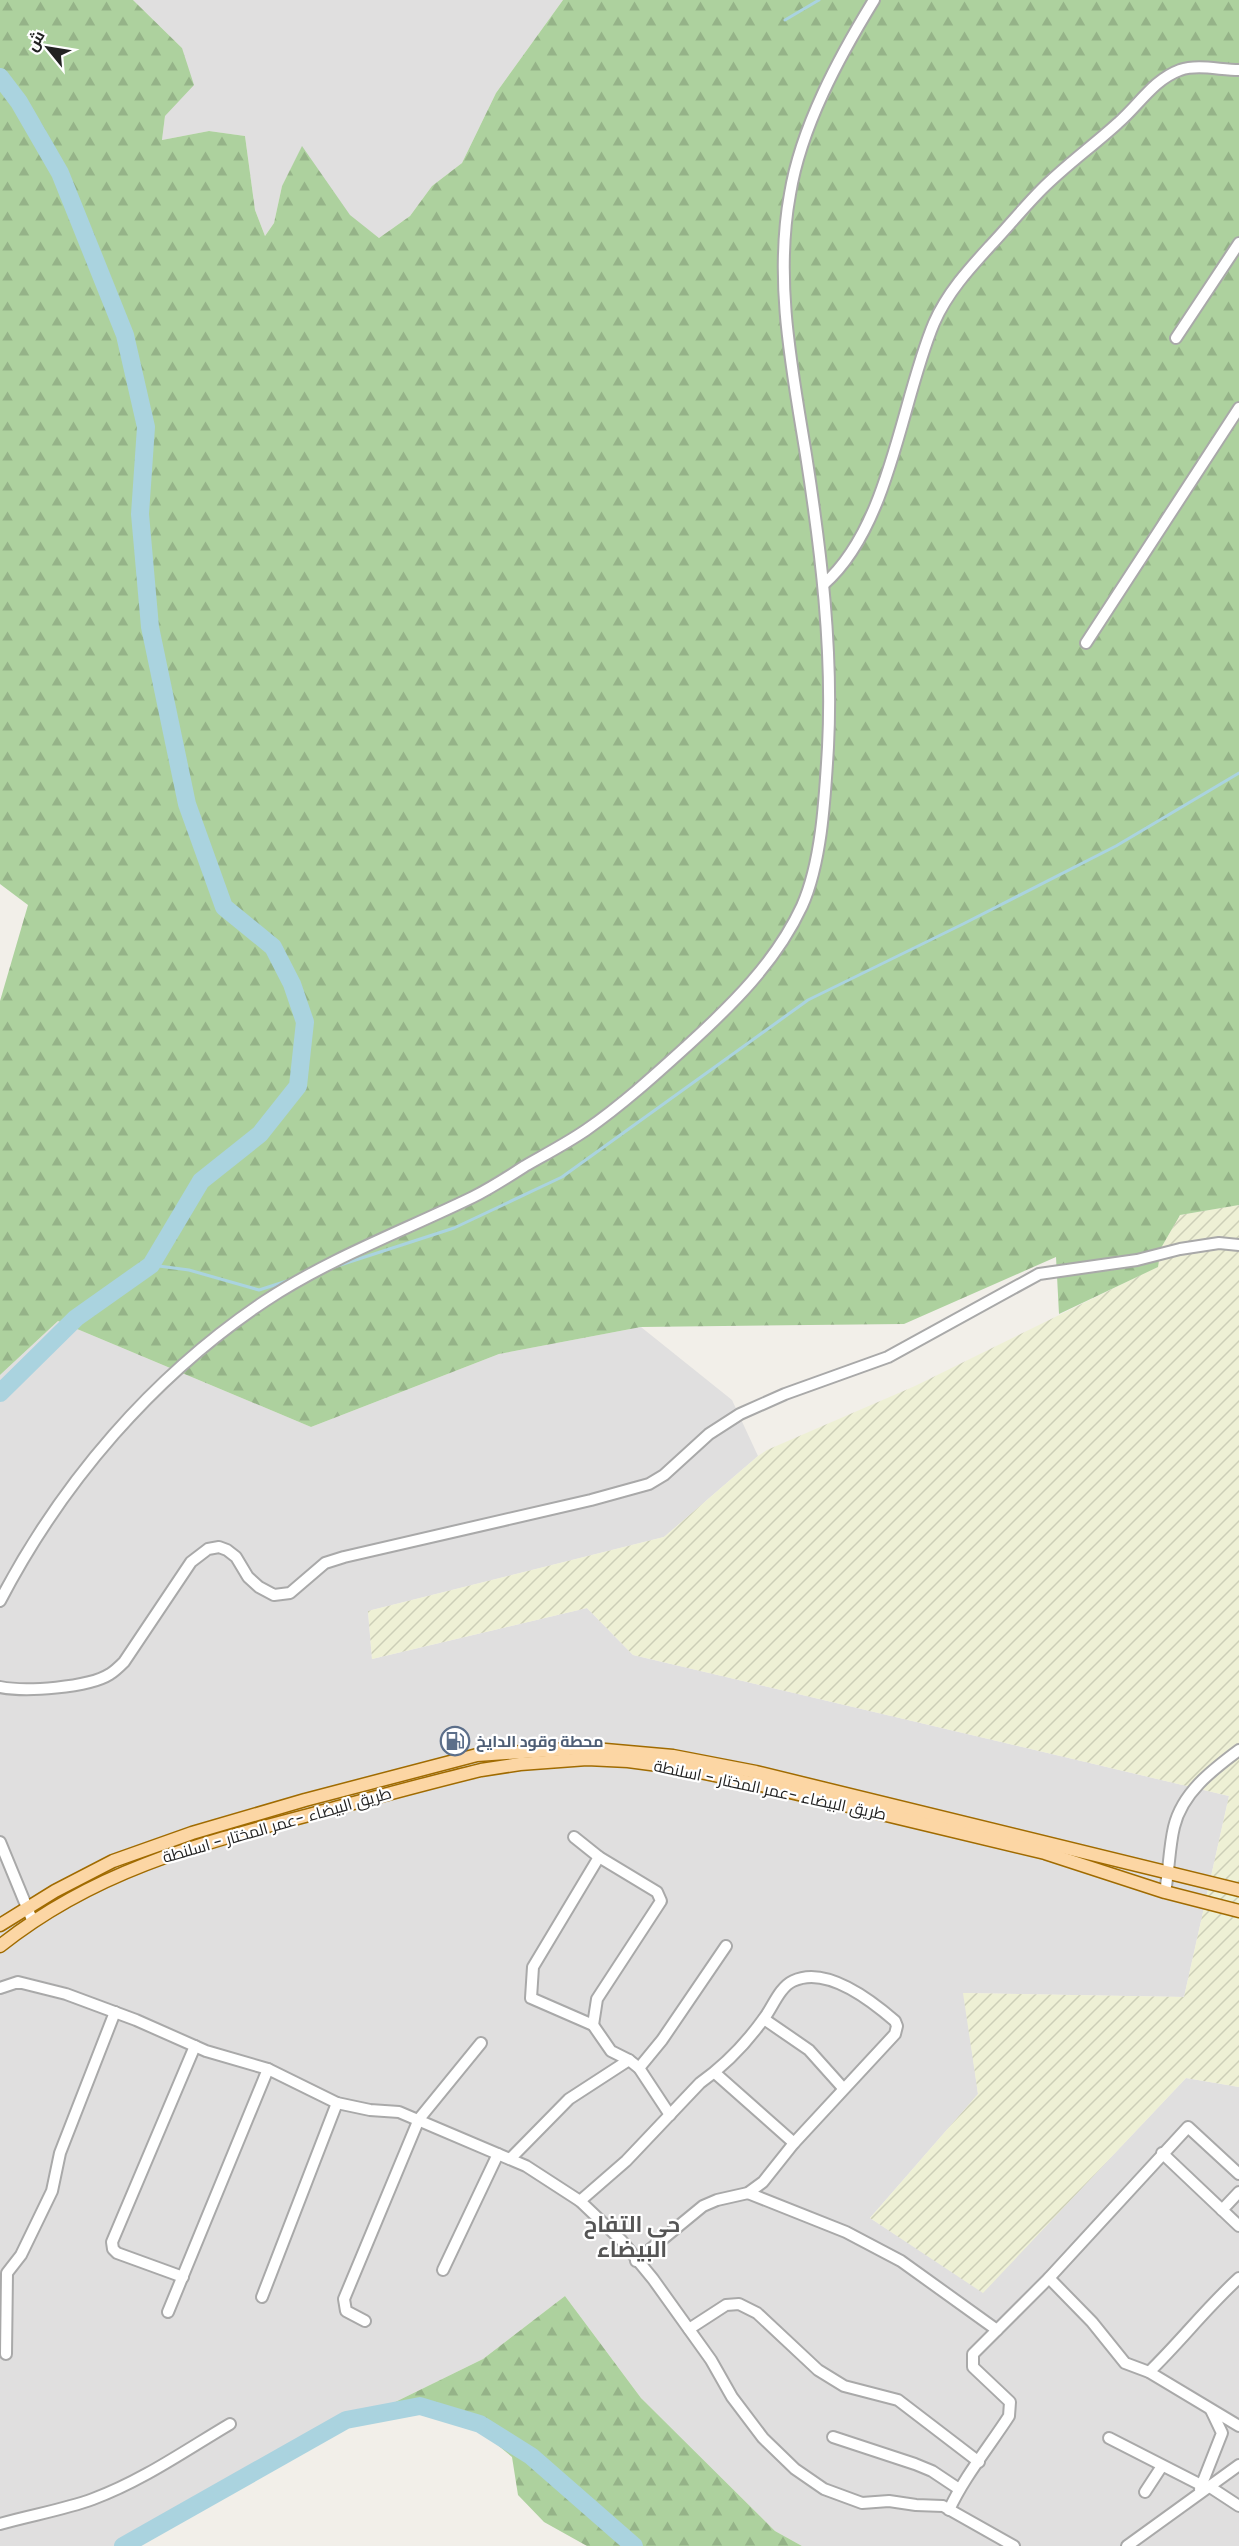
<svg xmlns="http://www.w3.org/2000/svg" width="1239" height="2546" viewBox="0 0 1239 2546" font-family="Poppins,Cairo,sans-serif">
<defs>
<pattern id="farmland-furrows" width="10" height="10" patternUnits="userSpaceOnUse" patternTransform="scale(1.5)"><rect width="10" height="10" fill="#eef0d5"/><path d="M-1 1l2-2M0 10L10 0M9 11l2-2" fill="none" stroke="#ccceb7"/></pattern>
<pattern id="forest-firs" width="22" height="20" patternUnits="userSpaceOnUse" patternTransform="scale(1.5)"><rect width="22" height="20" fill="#add19e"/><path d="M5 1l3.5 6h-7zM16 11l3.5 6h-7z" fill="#95b388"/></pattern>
</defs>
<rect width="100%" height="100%" fill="#f2efe9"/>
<g fill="#e0dfdf">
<polygon points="133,0 563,0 496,93 462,163 432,186 410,216 379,238 350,216 302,147 282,186 274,223 265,236 255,210 245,136 209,131 162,140 165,116 182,48"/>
<polygon points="58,1321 311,1427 499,1354 641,1327 732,1400 758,1456 664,1537 368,1611 372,1659 587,1608 633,1655 1229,1796 1184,1997 964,1993 978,2094 870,2218 983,2292 1186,2078 1239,2087 1239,2546 802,2546 775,2531 641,2398 565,2296 483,2359 385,2407 114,2546 0,2546 0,1375"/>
</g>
<polygon fill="url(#farmland-furrows)" points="1239,1205 1239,2087 1186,2078 983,2293 870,2218 978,2094 963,1993 1184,1997 1229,1796 633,1655 587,1608 372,1659 368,1611 664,1537 758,1456 767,1450 915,1386 1157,1267 1161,1248 1180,1215"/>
<g fill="url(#forest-firs)">
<polygon points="0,0 133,0 182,48 194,85 165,116 162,140 209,131 245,136 255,210 265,236 274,223 282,186 302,146 350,215 379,238 410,216 432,186 462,163 496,93 563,0 1239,0 1239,1205 1180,1215 1161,1248 1158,1267 1059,1314 1056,1257 904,1324 641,1327 499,1354 311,1427 58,1321 0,1375 0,1001 28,905 0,884"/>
<polygon points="565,2296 641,2398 775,2531 802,2546 587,2546 544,2522 518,2495 512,2457 483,2433 449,2419 385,2407 483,2359"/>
</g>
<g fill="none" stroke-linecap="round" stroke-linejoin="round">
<g stroke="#aad3df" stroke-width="3">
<polyline points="785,20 819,0"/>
<polyline points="151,1265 189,1270 259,1290 290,1280"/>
<polyline points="334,1267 454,1228 562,1177 808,1000 963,924 1116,846 1239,773"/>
</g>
<g stroke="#aad3df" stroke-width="18">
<polyline points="0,77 19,102 60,173 125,335 146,427 140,514 150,627 187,804 224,907 273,947 292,984 305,1022 298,1086 260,1134 201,1181 151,1265 76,1318 0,1393"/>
<polyline points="123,2546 346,2420 420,2406 480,2424 531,2456 634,2546"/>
</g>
<g stroke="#a9a9a9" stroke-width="14">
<g id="minor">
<polyline points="1176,338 1239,243"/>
<path d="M824,584C890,526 901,401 934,323C947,293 969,269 990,246C1008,227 1024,207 1042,189C1066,165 1094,145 1118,123C1139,105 1153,80 1180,70C1198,64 1220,70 1239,70"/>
<polyline points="1086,643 1239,408"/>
<path d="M0,1601C62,1482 153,1376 265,1301C330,1258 403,1231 473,1197C491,1188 508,1177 525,1166C546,1154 567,1143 586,1130C622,1105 655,1075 687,1046C732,1005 776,962 802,906C822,861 825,796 828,747C833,649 821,551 806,455C792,369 774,281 790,194C801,127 839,57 874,0"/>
<path d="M0,1687C25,1692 88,1688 110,1674C115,1671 120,1666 124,1662L191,1562L208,1549L219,1547L227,1550L236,1557L248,1577L259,1587L274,1595L290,1593L325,1563L344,1557L591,1500L649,1484L664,1475L709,1434L740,1414L785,1394L888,1357L1039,1274L1137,1260L1180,1249L1219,1243L1239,1245"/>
<polyline points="574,1837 599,1857 657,1892 661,1901 597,1999 593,2025"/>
<polyline points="0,1842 33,1922"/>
<polyline points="599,1857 533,1967 531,1998 593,2025 611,2051 629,2060 639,2068 670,2115"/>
<path d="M1165,1892C1169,1871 1169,1848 1174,1827C1182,1793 1212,1770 1239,1750"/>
<polyline points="0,1988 18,1982 66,1994 136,2020 206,2051 268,2069 337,2103 370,2110 399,2112 526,2166 580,2201 621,2240 653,2279 711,2360 732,2397 763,2438 795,2469 824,2489 862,2503 889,2501 916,2505 943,2506 1014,2546"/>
<polyline points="764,2019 809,2050 843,2088"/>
<polyline points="639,2068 662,2040 726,1946"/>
<polyline points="715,2073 794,2143"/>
<polyline points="1162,2153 1239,2226"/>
<polyline points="510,2159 569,2099 629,2060"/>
<polyline points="748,2193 846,2232 901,2261 997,2330"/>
<path d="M580,2201L626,2161L700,2083C724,2066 748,2041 765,2017C773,2006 780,1987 793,1981C826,1965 872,2001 895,2021L897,2026L895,2034L794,2143L763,2182L748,2193L717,2200L703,2206L636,2261"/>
<polyline points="1222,2210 1239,2192"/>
<polyline points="443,2270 498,2154"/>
<polyline points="183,2277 117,2253 113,2249 112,2242 195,2046"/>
<polyline points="1049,2278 1092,2322 1125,2363 1149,2372 1239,2426"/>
<polyline points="262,2297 337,2103"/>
<polyline points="168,2312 268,2069"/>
<polyline points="365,2321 346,2311 344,2299 419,2119 481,2043"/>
<polyline points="689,2329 726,2305 739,2304 757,2313 818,2370 844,2386 898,2400 979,2462"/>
<polyline points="6,2354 7,2273 21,2255 52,2191 60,2153 115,2012"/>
<path d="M1149,2372C1181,2341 1206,2308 1239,2278"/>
<polyline points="833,2437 915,2464 932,2471 959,2489"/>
<polyline points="1109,2438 1201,2485"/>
<polyline points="1210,2487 1239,2506"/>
<polyline points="1200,2489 1222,2433 1211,2410"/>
<polyline points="1145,2492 1162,2466"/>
<path d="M949,2510C964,2477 989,2447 1009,2416L1010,2402L973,2367V2354L1049,2278L1188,2127L1239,2174"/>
<path d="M0,2524C31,2515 63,2510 93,2499C142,2481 186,2450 230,2424"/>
<polyline points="1127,2546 1239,2465"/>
</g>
</g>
<g stroke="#a06b00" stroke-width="15">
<g id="major">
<polyline points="0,1925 55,1891 113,1861 192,1833 305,1800 477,1755 583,1748 673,1756 756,1772 1239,1890"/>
<path d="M0,1946C94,1871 195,1845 309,1815C366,1800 423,1784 481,1770L520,1764L587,1759L628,1761L681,1768L757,1784L1045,1853L1165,1892L1239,1911"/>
</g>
</g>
<use href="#minor" stroke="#fff" stroke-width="10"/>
<use href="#major" stroke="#fcd6a4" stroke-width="12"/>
</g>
<defs>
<g id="fuel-ring" transform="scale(1.5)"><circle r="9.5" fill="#fff" stroke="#5c6f8a" stroke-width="1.5"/><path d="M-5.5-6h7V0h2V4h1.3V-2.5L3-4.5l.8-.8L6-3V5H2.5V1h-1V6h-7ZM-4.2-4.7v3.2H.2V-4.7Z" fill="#5c6f8a"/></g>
</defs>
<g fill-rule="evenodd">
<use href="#fuel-ring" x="455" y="1741"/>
</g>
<g text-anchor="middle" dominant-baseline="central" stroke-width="4.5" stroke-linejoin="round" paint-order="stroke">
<g font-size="16" font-weight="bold" fill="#4e5e75" stroke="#fff" text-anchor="start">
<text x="476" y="1741">محطة وقود الدايخ</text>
</g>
<g font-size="16" fill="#222" stroke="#fff">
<text transform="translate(770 1790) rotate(12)">طريق البيضاء -عمر المختار - اسلنطة</text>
<text transform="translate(277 1825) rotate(-16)">طريق البيضاء -عمر المختار - اسلنطة</text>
</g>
<g font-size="22" font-weight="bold" fill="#555" stroke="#fff">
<text x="632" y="2224">حي التفاح<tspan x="632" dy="25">البيضاء</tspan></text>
</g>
</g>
<g transform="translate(48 48) rotate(300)" stroke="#ffffff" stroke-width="4.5" paint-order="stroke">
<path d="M0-4.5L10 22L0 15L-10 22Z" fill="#222222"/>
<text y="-9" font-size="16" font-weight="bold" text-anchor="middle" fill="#222222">ش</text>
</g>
</svg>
